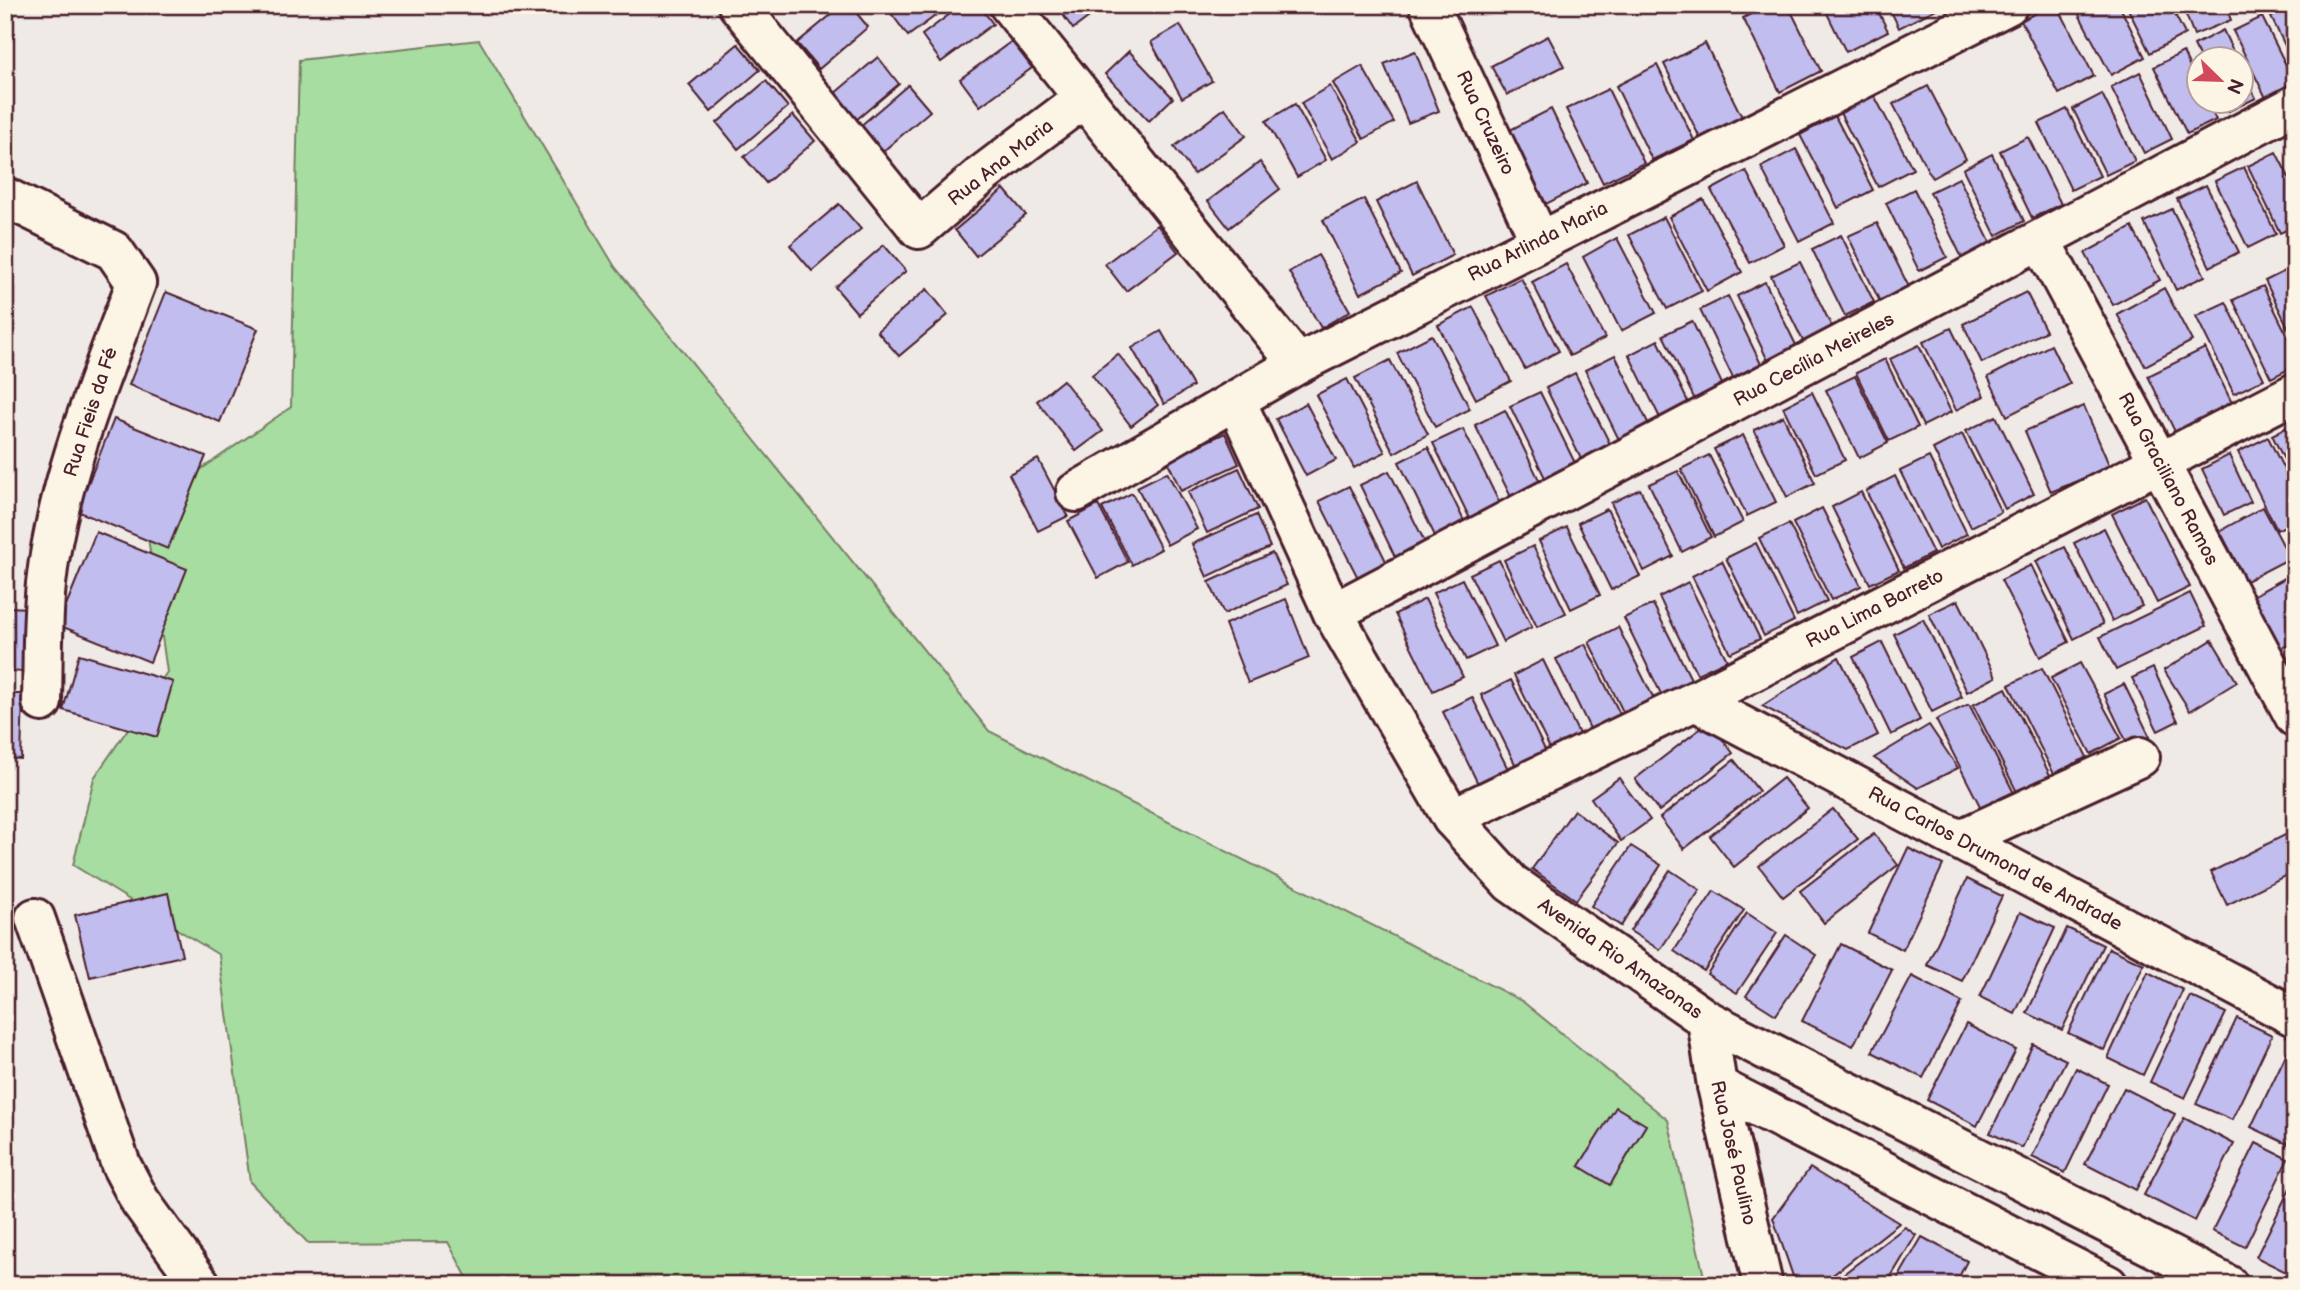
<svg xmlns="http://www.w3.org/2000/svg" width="2300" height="1290" viewBox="0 0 2300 1290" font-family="'Balsamiq Sans',sans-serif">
<rect width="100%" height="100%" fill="#f0eae7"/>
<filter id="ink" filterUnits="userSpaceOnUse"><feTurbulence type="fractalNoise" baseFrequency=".0143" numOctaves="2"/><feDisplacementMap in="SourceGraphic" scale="14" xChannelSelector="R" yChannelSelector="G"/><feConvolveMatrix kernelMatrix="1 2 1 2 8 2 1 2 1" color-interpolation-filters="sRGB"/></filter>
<g filter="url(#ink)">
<polygon fill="#a7dda0" stroke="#787e66" stroke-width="2" points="479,40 615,267 989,731 1522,1001 1668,1120 1706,1285 471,1285 448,1242 308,1243 250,1182 219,955 73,865 94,778 167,672 144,509 291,407 299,60"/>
<g fill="#c1bdef" stroke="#4a1f2b" stroke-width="2">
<polygon points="843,5 850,5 868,27 819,69 797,43"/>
<polygon points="893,5 950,5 908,36 888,9"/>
<polygon points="962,5 979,5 993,24 941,62 922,35"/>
<polygon points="1056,5 1105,5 1073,29"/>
<polygon points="1768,5 1788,5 1821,71 1780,92 1743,18"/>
<polygon points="1823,5 1875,5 1888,31 1846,52"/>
<polygon points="1888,5 1939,5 1940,7 1899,28"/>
<polygon points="2050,5 2057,5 2094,76 2059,94 2021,21"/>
<polygon points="2074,5 2119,5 2145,57 2111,75"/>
<polygon points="2126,5 2170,5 2185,34 2150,53"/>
<polygon points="2182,5 2225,5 2231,20 2194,35"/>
<polygon points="2295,6 2295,66 2271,17"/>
<polygon points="2262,17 2295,83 2266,98 2233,31"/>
<polygon points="1180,25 1212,81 1182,98 1151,42"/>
<polygon points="2223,30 2237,60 2201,60 2194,45"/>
<polygon points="1548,36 1564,66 1507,95 1491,66"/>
<polygon points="1012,41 1032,68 980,106 960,79"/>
<polygon points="1705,43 1742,117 1700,138 1664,64"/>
<polygon points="738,44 760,70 711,112 689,85"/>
<polygon points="1129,51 1173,98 1149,121 1105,74"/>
<polygon points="1415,51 1439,111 1408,123 1384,64"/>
<polygon points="2183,52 2198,84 2198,102 2207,102 2216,120 2187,134 2154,67"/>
<polygon points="878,57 899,84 850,125 828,99"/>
<polygon points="1657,65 1694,140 1652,160 1616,86"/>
<polygon points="1362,66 1394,122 1364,139 1333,83"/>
<polygon points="2240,67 2256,98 2227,112 2222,102 2240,102"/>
<polygon points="2140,72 2172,139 2144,153 2111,87"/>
<polygon points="766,81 788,107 738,149 717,123"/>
<polygon points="908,85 930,111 881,153 859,127"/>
<polygon points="1330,86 1361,142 1332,159 1301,103"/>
<polygon points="1928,86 1966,159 1932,178 1893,104"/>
<polygon points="1608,89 1644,163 1603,183 1566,109"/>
<polygon points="2102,94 2135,161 2106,175 2073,109"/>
<polygon points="1874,95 1913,169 1878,187 1840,113"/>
<polygon points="1295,104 1326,160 1297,177 1266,121"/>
<polygon points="1225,108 1246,136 1194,174 1174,147"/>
<polygon points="1551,109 1587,183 1546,204 1510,130"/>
<polygon points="2067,109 2100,176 2071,190 2039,123"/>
<polygon points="793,115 815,141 766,183 744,157"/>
<polygon points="1835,116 1873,190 1838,208 1800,135"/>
<polygon points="2028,137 2061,204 2032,218 2000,151"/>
<polygon points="1796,149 1834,223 1799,241 1761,167"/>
<polygon points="2276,152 2295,189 2295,226 2280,233 2248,166"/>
<polygon points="1992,154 2024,221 1996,236 1963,169"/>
<polygon points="1260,162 1280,189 1229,228 1208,201"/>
<polygon points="2244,167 2276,234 2248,248 2215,181"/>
<polygon points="1746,171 1784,245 1750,263 1711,190"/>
<polygon points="1959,178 1992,246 1963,260 1930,192"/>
<polygon points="1417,181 1453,255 1412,276 1376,202"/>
<polygon points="2206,185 2239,252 2210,267 2177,199"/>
<polygon points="1004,189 1026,215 976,256 955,230"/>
<polygon points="1914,189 1947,257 1919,271 1886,203"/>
<polygon points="1364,199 1401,273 1360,294 1323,220"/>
<polygon points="1703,199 1742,272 1707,291 1669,217"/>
<polygon points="839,204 861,229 812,271 790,245"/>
<polygon points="2172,209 2205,276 2176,290 2144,222"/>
<polygon points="1664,217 1702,291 1667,309 1629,235"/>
<polygon points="1877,223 1910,289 1881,304 1848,236"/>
<polygon points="1157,225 1178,252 1126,291 1105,264"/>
<polygon points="2132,227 2160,280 2113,305 2085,253"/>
<polygon points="1841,235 1874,302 1845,316 1812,249"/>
<polygon points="1617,238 1656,313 1621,331 1583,257"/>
<polygon points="884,245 906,271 857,313 835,287"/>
<polygon points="1318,255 1350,311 1321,328 1289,272"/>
<polygon points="1800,262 1833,329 1804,343 1771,276"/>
<polygon points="1566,264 1605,338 1570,356 1532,282"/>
<polygon points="2295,266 2295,341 2265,281"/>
<polygon points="1521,278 1559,351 1525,369 1486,296"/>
<polygon points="1765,282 1798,349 1769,363 1737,296"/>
<polygon points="2263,286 2295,351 2295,366 2271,378 2233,300"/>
<polygon points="2164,288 2192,341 2145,366 2117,314"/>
<polygon points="927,289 948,315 899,356 877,331"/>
<polygon points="166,292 258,329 220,422 129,385"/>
<polygon points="2026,292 2046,331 1982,363 1963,324"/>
<polygon points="1728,296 1761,364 1733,378 1700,310"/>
<polygon points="2226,302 2264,379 2234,394 2196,316"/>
<polygon points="1473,307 1511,381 1476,399 1438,325"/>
<polygon points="1692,321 1724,388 1696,402 1663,335"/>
<polygon points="1951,328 1984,396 1956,410 1923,342"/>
<polygon points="1161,331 1193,386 1164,404 1132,348"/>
<polygon points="1432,335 1470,409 1435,427 1397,353"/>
<polygon points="1658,340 1691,408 1662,422 1629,355"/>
<polygon points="1919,345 1951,412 1923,426 1890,359"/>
<polygon points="2051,345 2070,384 2007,416 1988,377"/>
<polygon points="2205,348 2234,407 2177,436 2148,376"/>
<polygon points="1118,354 1158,405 1131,426 1092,375"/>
<polygon points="1615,355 1653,433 1623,448 1585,370"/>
<polygon points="1885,359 1918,427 1889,441 1856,373"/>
<polygon points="1390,360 1428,434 1394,453 1355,378"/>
<polygon points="1575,373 1613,450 1584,465 1546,388"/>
<polygon points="1855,376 1888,443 1859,458 1826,390"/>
<polygon points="1347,379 1385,452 1354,468 1316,395"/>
<polygon points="1063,380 1103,431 1076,451 1037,401"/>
<polygon points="1540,392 1578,469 1548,484 1510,406"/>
<polygon points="1812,392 1845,460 1816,474 1783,407"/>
<polygon points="1306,403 1336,460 1306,476 1276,419"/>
<polygon points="2084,406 2110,467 2051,492 2025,431"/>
<polygon points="1505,410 1543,488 1514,503 1475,425"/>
<polygon points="1783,416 1815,483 1787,497 1754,430"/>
<polygon points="1996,416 2034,494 2005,509 1966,431"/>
<polygon points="114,419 206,456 168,549 77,511"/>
<polygon points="2295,423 2295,482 2272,435"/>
<polygon points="1463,429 1501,506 1471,521 1433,443"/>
<polygon points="1225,433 1239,464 1181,491 1167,460"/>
<polygon points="1962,434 2001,512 1971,527 1933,449"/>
<polygon points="1743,435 1776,502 1747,516 1714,449"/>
<polygon points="2268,437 2295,492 2295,521 2277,530 2238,452"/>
<polygon points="1428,447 1466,525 1437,540 1399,462"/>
<polygon points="1709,455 1743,522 1714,537 1681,469"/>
<polygon points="2229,455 2251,502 2224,515 2202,469"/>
<polygon points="1929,457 1967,534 1938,549 1900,471"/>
<polygon points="1038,459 1068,516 1038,531 1009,474"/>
<polygon points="1239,468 1258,509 1207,533 1188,492"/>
<polygon points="1389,471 1428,548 1398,563 1360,485"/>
<polygon points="1678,471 1711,537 1682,552 1649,484"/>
<polygon points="1167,472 1197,529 1167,545 1137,487"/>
<polygon points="1895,476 1933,553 1904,568 1866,491"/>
<polygon points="1349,486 1387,563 1358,578 1319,501"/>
<polygon points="1640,489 1673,556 1644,571 1611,503"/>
<polygon points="1861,492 1899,570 1870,584 1832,507"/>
<polygon points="1132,493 1161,549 1132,565 1102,508"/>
<polygon points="2145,497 2190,587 2157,603 2112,514"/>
<polygon points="1098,505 1128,562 1098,578 1068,521"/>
<polygon points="2263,507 2290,558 2246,581 2220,531"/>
<polygon points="1822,508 1861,586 1831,600 1793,523"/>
<polygon points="1607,509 1640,576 1611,590 1578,523"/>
<polygon points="1256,515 1270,547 1207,577 1192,544"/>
<polygon points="1789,524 1827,601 1797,616 1759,538"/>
<polygon points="1567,527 1600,595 1571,609 1539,541"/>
<polygon points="2104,528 2142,606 2112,621 2074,543"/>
<polygon points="96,532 187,569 150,662 58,625"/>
<polygon points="1756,543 1794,621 1764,636 1726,558"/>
<polygon points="1533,546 1566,613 1537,627 1504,560"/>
<polygon points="2065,547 2103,624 2074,639 2036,561"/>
<polygon points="1272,553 1287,585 1224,614 1209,582"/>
<polygon points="1499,560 1532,627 1503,642 1470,574"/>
<polygon points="1722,561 1760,639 1730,653 1692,576"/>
<polygon points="2031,565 2069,642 2040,657 2001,580"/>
<polygon points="2294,573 2295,641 2275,652 2247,599"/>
<polygon points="1462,579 1495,646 1466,660 1433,593"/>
<polygon points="1688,582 1727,660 1697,674 1659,597"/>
<polygon points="2190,593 2206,626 2116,670 2100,637"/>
<polygon points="1286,599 1309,658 1248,683 1225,624"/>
<polygon points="1425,599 1463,677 1433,691 1395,614"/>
<polygon points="1958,600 1996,677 1967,692 1929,614"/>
<polygon points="1653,604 1692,681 1662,696 1624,618"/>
<polygon points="5,607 33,608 30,672 5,671"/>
<polygon points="1923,619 1962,697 1932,712 1894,634"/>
<polygon points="1618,627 1657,705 1627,720 1589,642"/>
<polygon points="2212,640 2237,682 2190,711 2164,670"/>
<polygon points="1882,642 1920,720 1891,735 1853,657"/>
<polygon points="1585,644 1624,722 1594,737 1556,659"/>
<polygon points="79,654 173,682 157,737 63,710"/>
<polygon points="1839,657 1878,735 1848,750 1762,706"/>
<polygon points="1543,660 1581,738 1552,753 1514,675"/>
<polygon points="2080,663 2121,738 2091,754 2051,678"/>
<polygon points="2042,668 2087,757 2054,774 2009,685"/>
<polygon points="2153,668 2178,721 2158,731 2132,678"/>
<polygon points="1511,680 1549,758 1519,772 1481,695"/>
<polygon points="2124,684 2150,737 2129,747 2104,694"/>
<polygon points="2006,688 2051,777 2018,794 1973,705"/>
<polygon points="5,694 23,694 21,759 5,758"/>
<polygon points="1472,697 1511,775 1481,790 1443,712"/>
<polygon points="1969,704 2014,793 1982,810 1936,720"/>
<polygon points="1709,722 1733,753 1659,811 1635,779"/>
<polygon points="1929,725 1958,768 1918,788 1874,758"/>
<polygon points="1734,760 1759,791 1684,849 1660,818"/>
<polygon points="1619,778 1650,820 1621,841 1591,798"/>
<polygon points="1783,778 1808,808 1734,867 1710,836"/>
<polygon points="1833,809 1858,839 1783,897 1759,866"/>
<polygon points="1574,810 1618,843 1576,900 1532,869"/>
<polygon points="2295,830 2295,871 2227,905 2211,872"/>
<polygon points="1874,834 1898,865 1824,923 1800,891"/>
<polygon points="1631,846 1661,865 1621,926 1591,906"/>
<polygon points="1908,848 1943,865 1903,950 1868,933"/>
<polygon points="1670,870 1700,890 1660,950 1630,931"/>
<polygon points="1967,879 2002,896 1962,981 1927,965"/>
<polygon points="1714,891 1744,910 1704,971 1674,951"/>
<polygon points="168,893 182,956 90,977 75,915"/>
<polygon points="2020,912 2055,928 2015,1014 1980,997"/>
<polygon points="1747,913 1777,933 1737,993 1707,974"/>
<polygon points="2067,928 2103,945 2062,1030 2027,1013"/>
<polygon points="1786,935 1816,955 1776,1015 1746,996"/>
<polygon points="1841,944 1892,970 1853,1046 1802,1021"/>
<polygon points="2109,948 2144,964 2104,1050 2068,1033"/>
<polygon points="2148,972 2183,990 2143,1075 2108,1058"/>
<polygon points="1912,976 1962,1002 1923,1078 1872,1052"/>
<polygon points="2190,996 2226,1013 2185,1098 2150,1082"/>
<polygon points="2237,1018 2272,1035 2232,1120 2196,1104"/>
<polygon points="1966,1024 2016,1050 1977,1126 1927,1100"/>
<polygon points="2292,1042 2295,1044 2295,1127 2287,1144 2251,1127"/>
<polygon points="2033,1044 2066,1060 2022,1148 1990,1133"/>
<polygon points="2076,1068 2108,1084 2065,1173 2032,1157"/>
<polygon points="2124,1088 2175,1114 2136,1190 2085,1164"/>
<polygon points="1616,1107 1646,1125 1610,1185 1579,1166"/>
<polygon points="2184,1118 2234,1144 2195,1221 2144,1195"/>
<polygon points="2256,1143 2288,1159 2245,1247 2212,1231"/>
<polygon points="1810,1168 1899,1223 1820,1285 1796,1285 1773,1218"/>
<polygon points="2295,1178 2295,1260 2288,1273 2256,1257"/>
<polygon points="1905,1227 1916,1235 1886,1285 1829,1285"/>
<polygon points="1922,1237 1967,1261 1955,1285 1894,1285"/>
</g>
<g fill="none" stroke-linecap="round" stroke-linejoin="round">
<g stroke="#4a1f2b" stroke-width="44">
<g id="street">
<polyline points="738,5 919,229 983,174 1084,98"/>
<polyline points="1009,5 1298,364"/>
<polyline points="1429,5 1540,241"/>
<path d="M5,197L114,251L136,283C100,380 57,480 46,584C42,623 43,663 42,702"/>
<polyline points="2041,241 2295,717"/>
<polyline points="1236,401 1333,613 1452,818 1511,883 1707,1020 2228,1285"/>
<polyline points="1076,492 1298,364 2008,5"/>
<polyline points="1333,613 2295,105"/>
<polyline points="1695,701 2295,1017"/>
<polyline points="1452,818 1703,697 2295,393"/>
<polyline points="1959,840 2140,757"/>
<polyline points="35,918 121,1165 140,1201 201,1285"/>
<polyline points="1707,1020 1717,1086 1763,1285"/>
<polyline points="1717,1086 2108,1285"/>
</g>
</g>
<use href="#street" stroke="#fcf5e5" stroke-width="38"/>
</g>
</g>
<g text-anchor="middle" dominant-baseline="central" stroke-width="7" stroke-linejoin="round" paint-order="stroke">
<g font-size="19" fill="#4a1f2b" stroke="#fcf5e5">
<text transform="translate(1485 123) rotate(65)">Rua Cruzeiro</text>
<text transform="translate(1001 163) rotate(-38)">Rua Ana Maria</text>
<text transform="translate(1538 242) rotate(-27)">Rua Arlinda Maria</text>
<text transform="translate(1814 360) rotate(-28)">Rua Cecília Meireles</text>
<text transform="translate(91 412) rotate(-72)">Rua Fieis da Fé</text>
<text transform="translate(2168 479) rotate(62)">Rua Graciliano Ramos</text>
<text transform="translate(1875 609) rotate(-27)">Rua Lima Barreto</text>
<text transform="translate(1995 859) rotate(28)">Rua Carlos Drumond de Andrade</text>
<text transform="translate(1620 959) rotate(35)">Avenida Rio Amazonas</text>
<text transform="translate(1733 1153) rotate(77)">Rua José Paulino</text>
</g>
</g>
<rect width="2300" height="1290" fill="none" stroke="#fcf5e5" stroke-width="28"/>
<rect x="14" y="14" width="2272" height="1262" fill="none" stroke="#4a1f2b" stroke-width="2.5" filter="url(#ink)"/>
<g transform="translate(2220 80) rotate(113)"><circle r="33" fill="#fcf5e5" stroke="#b59f9b" stroke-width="2"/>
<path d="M0-5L12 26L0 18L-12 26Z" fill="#d1495b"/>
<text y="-10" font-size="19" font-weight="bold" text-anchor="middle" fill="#4a1f2b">N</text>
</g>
</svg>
